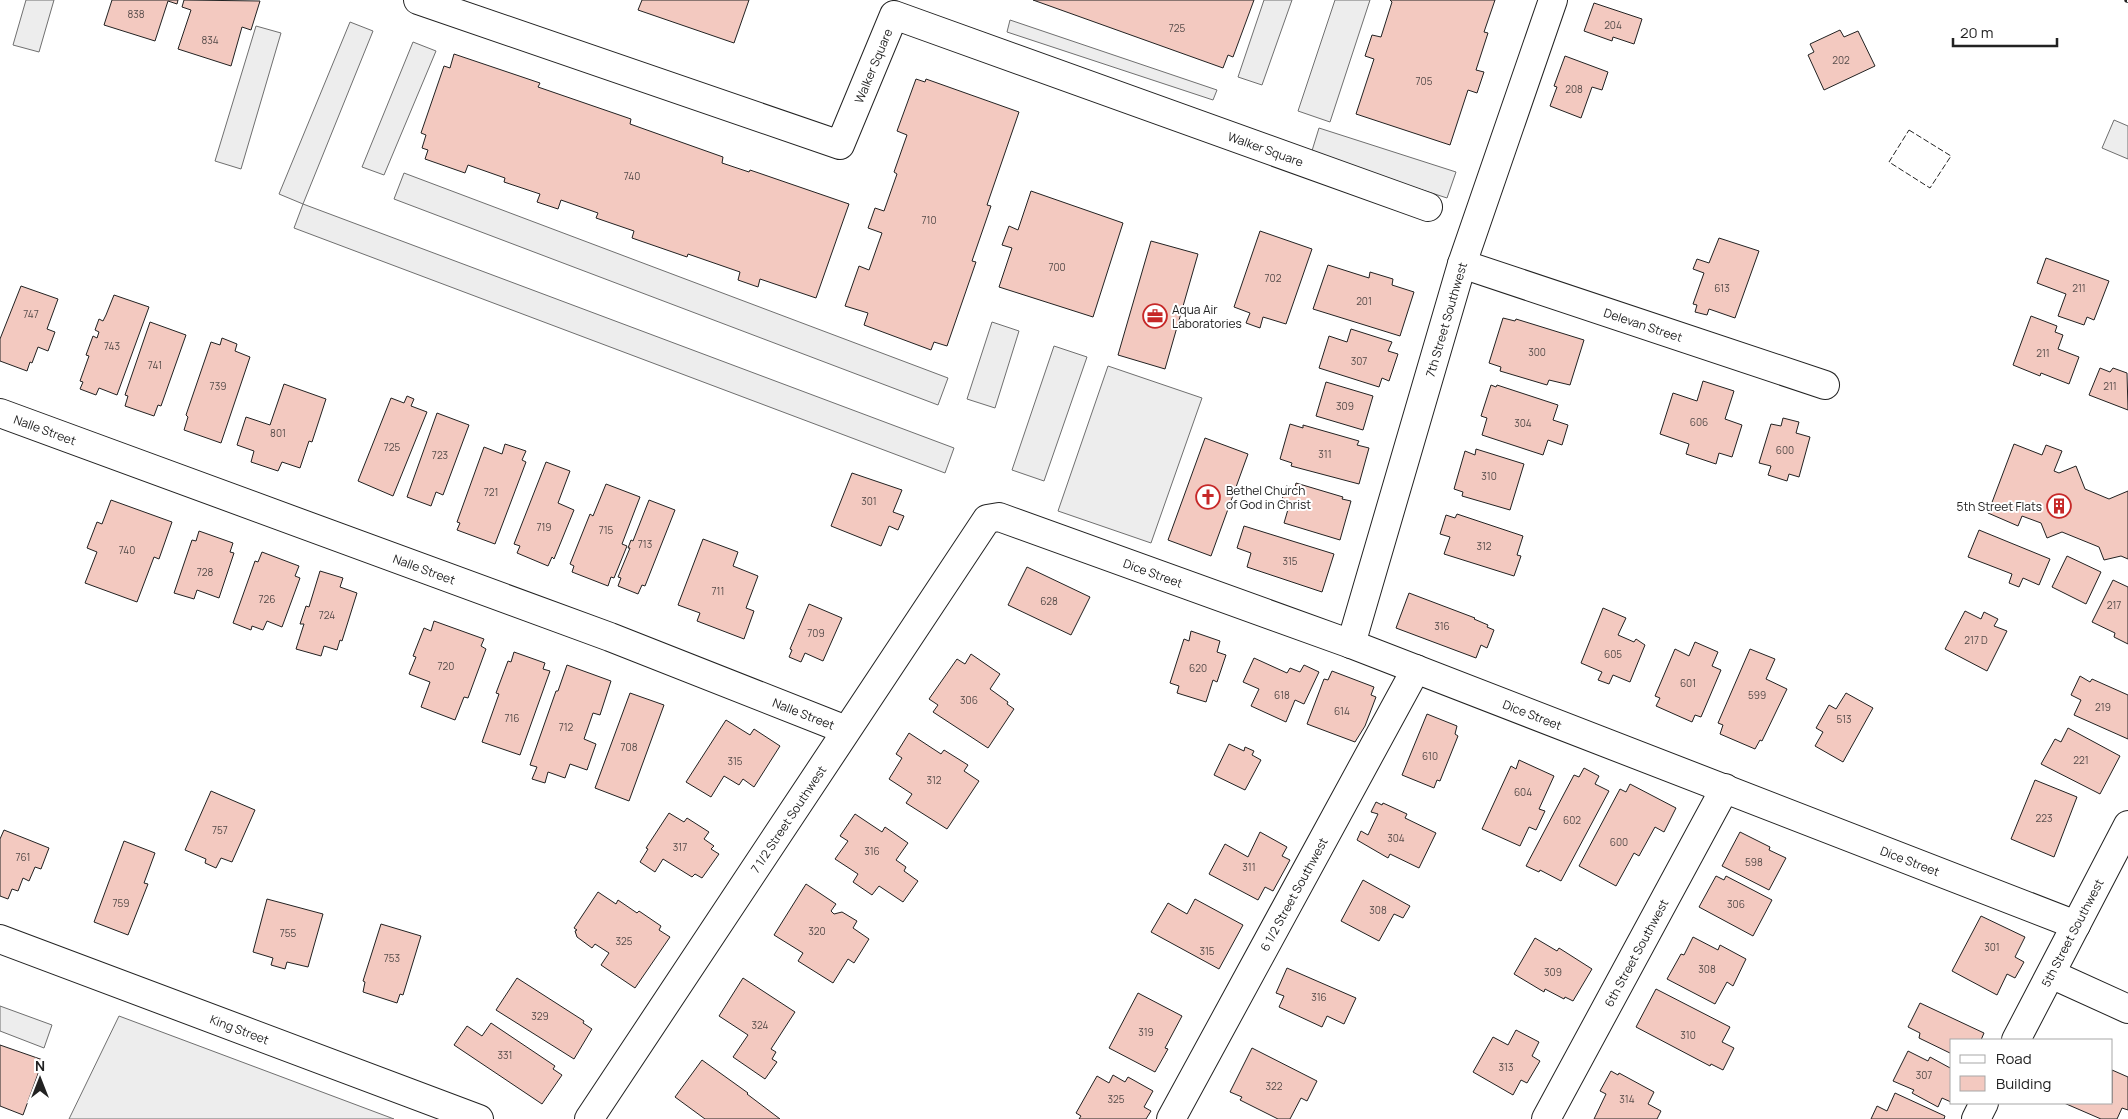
<svg xmlns="http://www.w3.org/2000/svg" width="2128" height="1119" viewBox="0 0 2128 1119" font-family="Manrope,sans-serif">
<rect width="100%" height="100%" fill="#fff"/>
<g fill="#ededed" stroke="#6f6f6f">
<polygon points="26,0 54,0 39,52 13,45"/>
<polygon points="1264,0 1292,0 1262,85 1238,77"/>
<polygon points="1335,0 1370,0 1330,122 1298,111"/>
<polygon points="1010,20 1217,90 1213,100 1007,32"/>
<polygon points="350,22 373,31 303,204 954,448 945,473 294,228 303,204 279,194"/>
<polygon points="256,26 281,33 241,169 215,161"/>
<polygon points="413,42 436,51 384,175 362,167"/>
<polygon points="2114,120 2128,126 2128,159 2102,148"/>
<polygon points="1319,128 1456,172 1447,198 1311,154"/>
<polygon points="404,173 948,378 938,405 394,199"/>
<polygon points="992,322 1019,331 995,408 967,399"/>
<polygon points="1054,346 1087,357 1044,481 1012,470"/>
<polygon points="1108,366 1202,398 1151,543 1058,511"/>
<polygon points="0,1006 52,1025 44,1048 0,1031"/>
<polygon points="119,1016 282,1077 394,1119 69,1119"/>
</g>
<g fill="#f3c9c0" stroke="#222">
<polygon points="112,0 178,0 177,4 168,1 155,41 104,25"/>
<polygon points="184,0 260,1 251,30 242,27 231,66 178,49 191,10 182,7"/>
<polygon points="642,0 749,0 734,43 638,10"/>
<polygon points="1033,0 1254,0 1233,57 1228,55 1223,68"/>
<polygon points="1390,0 1495,0 1484,32 1488,33 1476,70 1484,72 1477,93 1468,90 1450,145 1356,114 1374,59 1365,56 1372,35 1381,37 1392,2"/>
<polygon points="1594,3 1642,19 1634,44 1613,37 1612,41 1584,31"/>
<polygon points="1840,30 1844,37 1858,31 1875,66 1824,90 1808,55 1814,52 1810,44"/>
<polygon points="454,54 540,83 538,87 631,119 630,124 723,157 722,163 749,172 750,170 849,204 816,298 760,279 758,287 738,280 740,272 688,254 687,257 632,238 634,231 596,218 598,213 561,200 558,209 537,202 540,194 504,182 505,178 468,165 465,173 425,159 428,150 422,148 426,135 421,133 444,66 450,68"/>
<polygon points="1565,56 1608,72 1602,90 1592,87 1581,118 1550,106 1557,87 1554,86"/>
<polygon points="916,79 925,82 926,79 1019,112 987,205 991,206 972,261 976,262 947,346 934,342 931,350 864,325 868,313 845,306 859,266 869,270 882,233 868,228 875,208 884,211 897,174 894,172 907,135 897,131"/>
<polygon points="1031,191 1123,223 1093,317 999,287 1012,248 1002,245 1009,226 1018,230"/>
<polygon points="1260,231 1312,249 1286,324 1263,317 1260,328 1246,323 1250,313 1234,307"/>
<polygon points="1719,238 1759,251 1735,318 1709,309 1707,315 1695,312 1697,305 1693,304 1704,273 1693,269 1697,259 1709,263"/>
<polygon points="1151,241 1198,254 1165,369 1118,355"/>
<polygon points="2046,258 2109,281 2094,320 2087,317 2084,325 2058,316 2066,294 2037,283"/>
<polygon points="1328,265 1369,278 1370,272 1393,279 1392,285 1414,292 1400,336 1313,309"/>
<polygon points="21,286 58,299 47,329 55,332 48,351 38,347 32,363 30,362 27,371 0,361 0,339"/>
<polygon points="114,295 149,307 117,395 99,388 96,395 80,389 83,382 80,381 89,356 86,355 93,336 97,338 99,332 95,330 99,319 103,321 106,315"/>
<polygon points="2031,316 2057,326 2055,332 2063,335 2058,349 2079,357 2069,384 2041,373 2040,376 2013,365"/>
<polygon points="1503,318 1515,321 1516,319 1584,340 1570,385 1549,380 1547,385 1500,371 1501,367 1489,363"/>
<polygon points="150,322 186,335 161,406 158,405 154,416 125,406 128,396 125,395"/>
<polygon points="1351,329 1392,342 1388,351 1398,354 1389,381 1382,378 1379,387 1319,368 1329,336 1347,342"/>
<polygon points="222,338 237,344 235,351 250,357 221,443 184,430 188,417 186,415 211,342 220,345"/>
<polygon points="2100,368 2110,372 2113,368 2127,373 2128,410 2089,395"/>
<polygon points="1703,381 1734,391 1725,419 1742,425 1732,457 1719,453 1716,464 1686,454 1689,444 1660,434 1673,393 1697,401"/>
<polygon points="1326,382 1373,396 1363,430 1316,416"/>
<polygon points="284,384 326,399 312,442 309,441 300,468 282,462 278,471 251,462 254,451 237,445 246,417 270,425"/>
<polygon points="1491,385 1496,387 1497,385 1558,405 1553,420 1568,425 1562,445 1548,440 1543,455 1482,435 1487,418 1481,416"/>
<polygon points="407,396 414,399 411,406 427,412 393,496 358,481 391,398 404,403"/>
<polygon points="437,413 469,425 443,495 436,492 431,506 407,497"/>
<polygon points="1783,418 1799,422 1796,433 1810,437 1799,477 1789,474 1787,481 1768,475 1771,466 1759,463 1771,424 1781,426"/>
<polygon points="1290,424 1303,428 1303,425 1359,441 1357,445 1369,448 1359,484 1291,466 1292,463 1280,459"/>
<polygon points="1205,438 1248,454 1211,556 1168,540"/>
<polygon points="505,444 526,451 522,460 526,462 495,544 457,530 460,523 457,522 484,447 502,454"/>
<polygon points="2014,444 2042,455 2046,445 2062,451 2054,471 2059,473 2076,466 2085,489 2109,499 2128,491 2128,559 2121,556 2104,560 2099,547 2062,532 2047,538 2041,523 2022,516 2018,526 1988,513"/>
<polygon points="1476,449 1524,464 1510,510 1462,496 1463,492 1454,489 1465,451 1475,455"/>
<polygon points="546,462 570,471 558,503 574,510 554,559 552,557 548,566 517,553 520,546 514,544"/>
<polygon points="852,473 902,490 893,512 904,516 898,530 889,526 881,546 831,526"/>
<polygon points="1296,483 1343,497 1342,499 1351,501 1340,540 1284,523 1289,506 1281,503 1286,486 1295,488"/>
<polygon points="606,484 640,497 622,544 627,546 614,578 611,577 608,586 572,572 574,566 570,564 590,514 593,516"/>
<polygon points="111,500 172,522 159,559 154,557 137,602 85,583 97,552 87,548 97,522 102,524"/>
<polygon points="649,500 675,510 645,586 642,585 638,594 618,586 621,578 618,577 630,548 628,548 631,540 633,541"/>
<polygon points="1457,514 1523,536 1517,555 1521,556 1514,576 1444,554 1450,537 1440,534 1446,515 1455,518"/>
<polygon points="1244,526 1334,554 1322,592 1247,567 1251,553 1237,548"/>
<polygon points="1979,530 2050,559 2039,585 2023,578 2019,587 2009,583 2012,574 1968,557"/>
<polygon points="199,531 233,543 230,552 234,553 219,598 197,590 194,599 174,593 192,540 196,541"/>
<polygon points="703,539 738,552 733,566 758,576 746,608 754,611 744,639 697,621 700,613 678,605"/>
<polygon points="262,552 299,566 295,576 300,578 282,627 267,621 263,630 252,626 251,630 233,623 255,561 258,562"/>
<polygon points="2067,556 2101,572 2086,604 2052,587"/>
<polygon points="1027,567 1090,597 1071,635 1008,605"/>
<polygon points="320,571 343,578 340,587 357,593 342,641 340,640 337,650 324,646 321,656 296,649 304,624 300,624 306,606 309,607"/>
<polygon points="2113,580 2128,587 2128,644 2114,637 2115,633 2092,622"/>
<polygon points="1409,593 1475,618 1474,619 1488,625 1487,627 1494,630 1487,648 1481,645 1476,658 1396,628"/>
<polygon points="809,604 842,618 823,661 805,653 801,662 789,657 792,650 790,649"/>
<polygon points="1603,608 1626,618 1618,635 1634,642 1636,639 1645,645 1630,682 1613,675 1609,684 1598,680 1602,672 1581,663"/>
<polygon points="1965,611 1981,619 1984,612 1998,619 1994,626 2007,631 1987,671 1945,649"/>
<polygon points="434,621 484,639 481,646 486,649 468,698 464,697 455,720 421,707 430,682 409,674 416,657 413,656 424,628 431,631"/>
<polygon points="1191,631 1220,641 1217,652 1226,655 1217,682 1213,680 1206,702 1177,693 1179,686 1170,683 1184,639 1189,641"/>
<polygon points="1695,642 1718,652 1712,666 1721,670 1701,717 1695,715 1692,722 1656,706 1660,698 1655,696 1675,649 1689,656"/>
<polygon points="1750,649 1775,659 1766,679 1787,689 1762,741 1760,740 1755,749 1720,734 1723,725 1718,723"/>
<polygon points="514,652 545,663 543,669 550,671 520,755 482,742 499,694 496,693 508,661 511,662"/>
<polygon points="971,654 1000,674 990,689 1008,702 1007,704 1014,709 988,748 933,712 938,705 929,699 957,659 965,664"/>
<polygon points="1254,658 1287,673 1290,668 1300,672 1304,665 1319,672 1304,704 1295,700 1286,722 1251,706 1259,689 1243,682"/>
<polygon points="567,665 611,681 600,715 593,713 584,739 596,744 587,770 570,764 565,778 548,772 545,783 532,779 537,767 530,765 556,691 558,691"/>
<polygon points="1332,671 1374,687 1371,695 1376,697 1365,726 1355,742 1307,724 1324,679 1328,680"/>
<polygon points="2080,676 2090,682 2092,679 2128,695 2128,739 2074,715 2081,700 2071,695"/>
<polygon points="630,693 664,705 629,801 595,788"/>
<polygon points="1846,693 1873,708 1843,762 1815,746 1823,732 1816,728 1829,705 1836,709"/>
<polygon points="1427,714 1457,726 1455,734 1458,736 1440,781 1437,780 1434,788 1402,775"/>
<polygon points="726,720 750,735 754,729 780,746 754,787 743,779 739,785 724,776 711,797 686,782"/>
<polygon points="2068,728 2120,756 2100,794 2041,764 2055,739 2061,742"/>
<polygon points="909,733 941,754 944,750 968,765 964,771 979,781 947,829 906,803 912,794 889,779 902,758 896,754"/>
<polygon points="1229,744 1244,751 1245,747 1254,751 1252,755 1261,760 1245,790 1214,775"/>
<polygon points="1519,760 1554,776 1539,809 1545,811 1536,830 1529,827 1520,846 1482,829 1511,766 1516,769"/>
<polygon points="1584,768 1599,776 1595,784 1609,791 1561,881 1540,870 1539,872 1526,866 1574,775 1579,777"/>
<polygon points="2035,780 2077,797 2054,857 2011,839"/>
<polygon points="1630,784 1676,808 1664,832 1655,827 1639,856 1634,853 1616,886 1579,866 1620,789 1626,792"/>
<polygon points="211,791 255,810 232,862 221,858 216,868 205,863 206,859 185,850"/>
<polygon points="1376,802 1382,805 1383,803 1407,814 1405,818 1436,833 1419,868 1390,854 1388,858 1357,840 1361,831 1368,835 1378,814 1371,812"/>
<polygon points="669,813 684,822 687,818 709,832 704,839 714,846 711,849 719,854 702,878 695,874 692,877 663,859 655,872 640,862 648,849 646,848"/>
<polygon points="855,814 882,832 885,827 908,843 896,860 906,867 904,871 918,881 903,902 879,886 872,895 853,882 858,874 835,859 848,841 840,836"/>
<polygon points="4,830 49,848 41,869 35,867 29,881 23,878 18,891 12,889 8,899 0,896 0,839"/>
<polygon points="1260,832 1287,847 1282,856 1290,860 1273,891 1265,887 1258,900 1209,874 1225,844 1248,857"/>
<polygon points="1740,832 1770,847 1769,850 1786,858 1769,890 1722,866"/>
<polygon points="124,841 155,853 144,883 148,884 128,935 94,922"/>
<polygon points="1716,876 1724,880 1726,876 1772,900 1753,936 1699,907"/>
<polygon points="1363,880 1410,906 1403,918 1394,914 1379,941 1341,921"/>
<polygon points="806,884 836,904 831,911 834,914 842,912 857,921 853,928 869,939 854,963 848,959 833,983 798,961 803,953 774,935"/>
<polygon points="598,892 616,904 618,900 637,913 639,911 661,926 659,930 670,937 635,988 601,965 609,953 595,944 592,948 577,937 575,931 577,930 574,928"/>
<polygon points="267,899 323,914 308,967 287,962 285,969 271,965 273,958 253,952"/>
<polygon points="1195,899 1243,925 1219,969 1151,932 1168,903 1187,914"/>
<polygon points="1981,916 2025,937 2015,957 2024,962 2015,978 2007,974 1997,995 1952,971"/>
<polygon points="381,924 421,936 403,995 400,994 397,1003 363,992 365,982 363,981"/>
<polygon points="1693,937 1718,950 1720,945 1746,959 1733,986 1727,982 1715,1004 1667,979 1681,954 1684,955"/>
<polygon points="1535,938 1557,951 1559,948 1592,969 1573,1001 1565,997 1564,999 1545,989 1544,992 1514,974"/>
<polygon points="1287,968 1356,998 1344,1024 1327,1016 1322,1027 1279,1007 1284,996 1276,993"/>
<polygon points="517,978 584,1021 583,1023 592,1029 574,1059 496,1010"/>
<polygon points="743,978 795,1012 771,1049 776,1052 772,1059 777,1062 765,1079 733,1057 748,1035 719,1016"/>
<polygon points="1656,989 1730,1027 1722,1042 1734,1048 1723,1070 1711,1064 1710,1066 1636,1027"/>
<polygon points="1138,993 1182,1016 1165,1048 1168,1049 1155,1072 1109,1048"/>
<polygon points="1920,1003 1984,1033 1981,1040 1952,1040 1952,1054 1919,1038 1920,1033 1908,1027"/>
<polygon points="491,1023 555,1066 553,1069 562,1075 542,1104 454,1045 467,1026 482,1036"/>
<polygon points="1516,1030 1539,1042 1532,1056 1540,1061 1527,1083 1521,1080 1513,1095 1473,1072 1493,1037 1508,1045"/>
<polygon points="0,1045 43,1060 23,1115 0,1106"/>
<polygon points="1252,1048 1317,1081 1307,1101 1301,1098 1290,1119 1278,1119 1240,1100 1242,1097 1230,1092"/>
<polygon points="1908,1051 1928,1061 1930,1057 1952,1069 1951,1102 1942,1098 1938,1107 1912,1093 1914,1090 1893,1081"/>
<polygon points="702,1060 748,1093 747,1094 780,1119 705,1119 675,1097"/>
<polygon points="2112,1070 2128,1077 2128,1110 2122,1108 2117,1119 2101,1119 2064,1103 2112,1103"/>
<polygon points="1611,1071 1618,1075 1619,1073 1654,1092 1648,1104 1661,1111 1657,1119 1594,1119 1606,1094 1600,1091"/>
<polygon points="1113,1075 1125,1082 1128,1077 1153,1091 1144,1107 1151,1111 1146,1119 1079,1119 1081,1116 1076,1113 1097,1076 1109,1083"/>
<polygon points="1895,1093 1945,1116 1944,1119 1871,1119 1877,1106 1887,1111"/>
</g>
<g fill="none" stroke-linecap="round" stroke-linejoin="round">
<g stroke="#222" stroke-width="30">
<g id="minor">
<path id="s1" d="M418,0L840,145L894,15L1428,207"/>
<path id="s2" d="M1462,264L1825,385"/>
<path id="s3" d="M0,413L610,637L846,730"/>
<path id="s4" d="M1351,644L1462,264L1553,0"/>
<path id="s5" d="M0,939L479,1119"/>
<polyline points="2051,974 2128,1009"/>
<path id="s6" d="M2016,1040L2128,825"/>
<path id="s7" d="M589,1119L987,519L999,517L1351,644L2076,925"/>
<path id="s8" d="M1171,1119L1416,669"/>
<path id="s9" d="M1546,1119L1725,788"/>
<polyline points="1976,1119 1984,1103"/>
</g>
</g>
<use href="#minor" stroke="#fff" stroke-width="28"/>
<g stroke="#222" stroke-width="5.5">
<polyline id="rail" points="2127,0 2128,0"/>
</g>
<use href="#rail" stroke="#fff" stroke-width="4" stroke-dasharray="11" stroke-linecap="butt"/>
<polygon stroke="#222" stroke-width="1" stroke-dasharray="6 2.5" stroke-linecap="butt" points="1909,130 1951,156 1930,188 1889,162"/>
</g>
<defs>
<g id="office-ring" transform="scale(1.25)"><circle r="9.5" fill="#fff" stroke="#c62828" stroke-width="1.5"/><path d="M-6-3h4V-5.5h4V-3h4V5H-6ZM-1-4.5V-3h2v-1.5ZM-6 0V1H6V0Z" fill="#c62828"/></g>
<g id="church-ring" transform="scale(1.25)"><circle r="9.5" fill="#fff" stroke="#c62828" stroke-width="1.5"/><path d="M-1.2-6h2.4v3.5h3.3v2.4h-3.3V6h-2.4V-.1h-3.3v-2.4h3.3Z" fill="#c62828"/></g>
<g id="building-ring" transform="scale(1.25)"><circle r="9.5" fill="#fff" stroke="#c62828" stroke-width="1.5"/><path d="M-4-6H4V6H1V3H-1V6H-4ZM-2.5-4.3h1.7v1.8h-1.7ZM.8-4.3h1.7v1.8H.8ZM-2.5-1h1.7V.8h-1.7ZM.8-1h1.7V.8H.8Z" fill="#c62828"/></g>
</defs>
<g fill-rule="evenodd">
<use href="#office-ring" x="1155" y="316"/>
<use href="#church-ring" x="1208" y="497"/>
<use href="#building-ring" x="2059" y="506"/>
</g>
<g text-anchor="middle" dominant-baseline="central" stroke-width="4" stroke-linejoin="round" paint-order="stroke">
<g font-size="10" fill="#564c4a">
<text x="136" y="14">838</text>
<text x="1613" y="25">204</text>
<text x="1177" y="28">725</text>
<text x="210" y="40">834</text>
<text x="1841" y="60">202</text>
<text x="1424" y="81">705</text>
<text x="1574" y="89">208</text>
<text x="632" y="176">740</text>
<text x="929" y="220">710</text>
<text x="1057" y="267">700</text>
<text x="1273" y="278">702</text>
<text x="1722" y="288">613</text>
<text x="2079" y="288">211</text>
<text x="1364" y="301">201</text>
<text x="31" y="314">747</text>
<text x="112" y="346">743</text>
<text x="1537" y="352">300</text>
<text x="2043" y="353">211</text>
<text x="1359" y="361">307</text>
<text x="155" y="365">741</text>
<text x="218" y="386">739</text>
<text x="2110" y="386">211</text>
<text x="1345" y="406">309</text>
<text x="1699" y="422">606</text>
<text x="1523" y="423">304</text>
<text x="278" y="433">801</text>
<text x="392" y="447">725</text>
<text x="1785" y="450">600</text>
<text x="1325" y="454">311</text>
<text x="440" y="455">723</text>
<text x="1489" y="476">310</text>
<text x="491" y="492">721</text>
<text x="869" y="501">301</text>
<text x="544" y="527">719</text>
<text x="606" y="530">715</text>
<text x="645" y="544">713</text>
<text x="1484" y="546">312</text>
<text x="127" y="550">740</text>
<text x="1290" y="561">315</text>
<text x="205" y="572">728</text>
<text x="718" y="591">711</text>
<text x="267" y="599">726</text>
<text x="1049" y="601">628</text>
<text x="2114" y="605">217</text>
<text x="327" y="615">724</text>
<text x="1442" y="626">316</text>
<text x="816" y="633">709</text>
<text x="1976" y="640">217 D</text>
<text x="1613" y="654">605</text>
<text x="446" y="666">720</text>
<text x="1198" y="668">620</text>
<text x="1688" y="683">601</text>
<text x="1282" y="695">618</text>
<text x="1757" y="695">599</text>
<text x="969" y="700">306</text>
<text x="2103" y="707">219</text>
<text x="1342" y="711">614</text>
<text x="512" y="718">716</text>
<text x="1844" y="719">513</text>
<text x="566" y="727">712</text>
<text x="629" y="747">708</text>
<text x="1430" y="756">610</text>
<text x="2081" y="760">221</text>
<text x="735" y="761">315</text>
<text x="934" y="780">312</text>
<text x="1523" y="792">604</text>
<text x="2044" y="818">223</text>
<text x="1572" y="820">602</text>
<text x="220" y="830">757</text>
<text x="1396" y="838">304</text>
<text x="1619" y="842">600</text>
<text x="680" y="847">317</text>
<text x="872" y="851">316</text>
<text x="23" y="857">761</text>
<text x="1754" y="862">598</text>
<text x="1249" y="867">311</text>
<text x="121" y="903">759</text>
<text x="1736" y="904">306</text>
<text x="1378" y="910">308</text>
<text x="817" y="931">320</text>
<text x="288" y="933">755</text>
<text x="624" y="941">325</text>
<text x="1992" y="947">301</text>
<text x="1207" y="951">315</text>
<text x="392" y="958">753</text>
<text x="1707" y="969">308</text>
<text x="1553" y="972">309</text>
<text x="1319" y="997">316</text>
<text x="540" y="1016">329</text>
<text x="760" y="1025">324</text>
<text x="1146" y="1032">319</text>
<text x="1688" y="1035">310</text>
<text x="505" y="1055">331</text>
<text x="1506" y="1067">313</text>
<text x="1924" y="1075">307</text>
<text x="1274" y="1086">322</text>
<text x="1116" y="1099">325</text>
<text x="1627" y="1099">314</text>
</g>
<g font-size="12" fill="#222" stroke="#fff">
<text stroke="none"><textPath href="#s1" startOffset="532">Walker Square</textPath></text>
<text stroke="none"><textPath href="#s1" startOffset="982">Walker Square</textPath></text>
<text stroke="none"><textPath href="#s4" startOffset="338">7th Street Southwest</textPath></text>
<text stroke="none"><textPath href="#s2" startOffset="191">Delevan Street</textPath></text>
<text stroke="none"><textPath href="#s3" startOffset="48">Nalle Street</textPath></text>
<text stroke="none"><textPath href="#s3" startOffset="452">Nalle Street</textPath></text>
<text stroke="none"><textPath href="#s7" startOffset="896">Dice Street</textPath></text>
<text stroke="none"><textPath href="#s3" startOffset="858">Nalle Street</textPath></text>
<text stroke="none"><textPath href="#s7" startOffset="1301">Dice Street</textPath></text>
<text stroke="none"><textPath href="#s7" startOffset="360">7 1/2 Street Southwest</textPath></text>
<text stroke="none"><textPath href="#s7" startOffset="1706">Dice Street</textPath></text>
<text stroke="none"><textPath href="#s8" startOffset="256">6 1/2 Street Southwest</textPath></text>
<text stroke="none"><textPath href="#s6" startOffset="121">5th Street Southwest</textPath></text>
<text stroke="none"><textPath href="#s9" startOffset="189">6th Street Southwest</textPath></text>
<text stroke="none"><textPath href="#s5" startOffset="256">King Street</textPath></text>
</g>
<g font-size="12" fill="#222" stroke="#fff" text-anchor="start">
<text x="1172" y="309">Aqua Air<tspan x="1172" dy="14">Laboratories</tspan></text>
<text x="1226" y="490">Bethel Church<tspan x="1226" dy="14">of God in Christ</tspan></text>
<text x="2042" y="506" text-anchor="end">5th Street Flats</text>
</g>
</g>
<rect x="1950" y="1039" width="162" height="65" fill="#ffffff" stroke="#a7a7a7"/>
<rect x="1960" y="1055" width="25" height="8" fill="#ffffff" stroke="#a7a7a7"/>
<text x="1996" y="1064" font-size="15" fill="#222222">Road</text>
<rect x="1960" y="1076" width="25" height="15" fill="#f3c9c0" stroke="#a7a7a7"/>
<text x="1996" y="1089" font-size="15" fill="#222222">Building</text>
<g transform="translate(40 1079)" stroke="#ffffff" stroke-width="4" paint-order="stroke">
<path d="M0-4L9 19L0 12L-9 19Z" fill="#222222"/>
<text y="-8" font-size="14" font-weight="bold" text-anchor="middle" fill="#222222">N</text>
</g>
<path d="M1953 38v8h104v-8" fill="none" stroke="#222222" stroke-width="2.5"/>
<text x="1960" y="38" font-size="15" fill="#222222" stroke="#ffffff" stroke-width="4" paint-order="stroke">20 m</text>
</svg>
